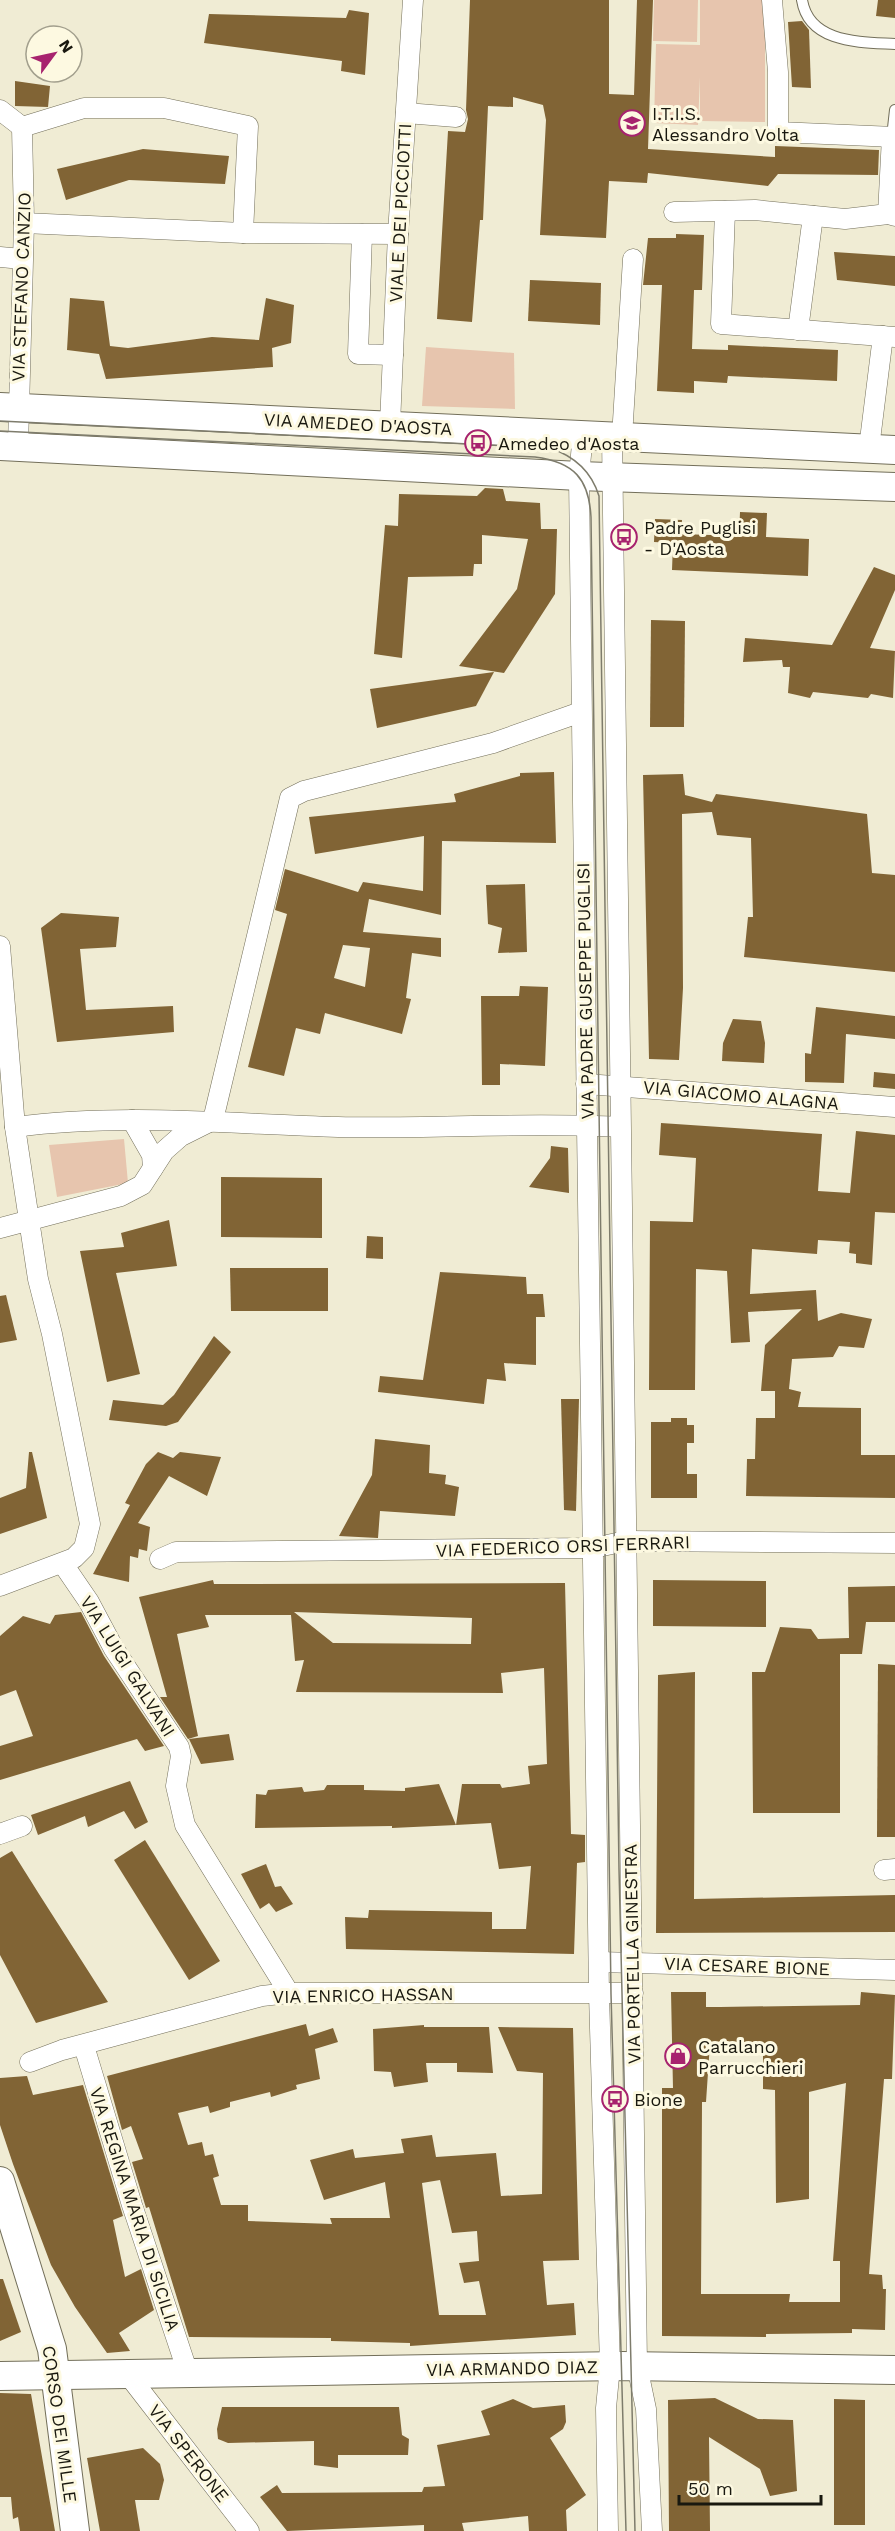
<svg xmlns="http://www.w3.org/2000/svg" width="895" height="2531" viewBox="0 0 895 2531" font-family="'Work Sans',sans-serif">
<rect width="100%" height="100%" fill="#f0ecd4"/>
<g fill="#e7c5ae">
<polygon points="654,0 698,0 697,42 653,41"/>
<polygon points="700,0 765,0 765,122 700,121 700,77 698,125 654,123 656,44 700,45"/>
<polygon points="426,347 514,353 515,409 422,406"/>
<polygon points="124,1139 128,1183 57,1197 49,1145"/>
</g>
<g fill="#816435" fill-rule="evenodd">
<polygon points="470,0 609,0 609,94 634,95 637,0 653,0 648,149 775,157 775,146 879,150 878,175 778,174 768,186 648,173 647,183 609,181 606,238 540,235 546,120 543,105 513,97 513,107 488,106 483,220 480,220 472,322 437,319 448,131 465,132 468,119 466,110"/>
<polygon points="878,0 895,0 895,18 876,16"/>
<polygon points="349,10 369,13 365,75 341,71 342,61 204,43 209,14 346,18"/>
<polygon points="802,21 809,30 811,88 792,87 788,22"/>
<polygon points="15,81 50,86 48,107 15,106"/>
<polygon points="143,149 229,156 225,184 129,180 66,200 57,169"/>
<polygon points="676,234 704,235 702,290 694,290 692,349 728,350 728,345 838,350 837,381 728,376 727,383 694,381 694,393 657,391 662,285 643,285 648,238 676,238"/>
<polygon points="834,252 895,256 895,286 837,280"/>
<polygon points="530,280 601,283 600,325 528,321"/>
<polygon points="70,298 104,301 110,346 128,348 212,337 259,340 266,298 294,305 291,343 272,348 273,367 106,379 99,354 67,350"/>
<polygon points="485,488 503,489 506,501 540,503 541,529 557,529 555,594 504,673 459,666 517,589 528,539 482,535 482,564 474,564 473,576 408,577 402,658 374,654 385,525 398,526 399,494 477,496"/>
<polygon points="740,512 767,513 766,537 809,539 808,576 672,570 673,543 654,542 655,519 682,520 681,534 739,536"/>
<polygon points="874,567 895,575 895,590 870,648 895,651 893,698 871,694 868,698 813,692 810,698 788,693 790,667 783,667 782,660 743,662 745,638 832,645"/>
<polygon points="651,620 685,621 684,727 650,727"/>
<polygon points="494,672 476,706 377,728 370,689"/>
<path d="M554,772L556,843L442,841L441,915L369,899L363,932L441,938V957L412,953L406,998L411,999L402,1034L325,1013L320,1034L296,1028L284,1076L248,1067L287,914L275,910L285,869L358,892L363,882L423,891L424,836L315,854L309,817L456,802L454,794L520,776V773ZM343,945L370,948L365,987L334,978Z"/>
<polygon points="683,774 685,795 712,802 716,794 867,814 872,873 895,875 895,972 744,957 748,917 753,917 751,838 717,835 712,812 682,814 683,988 679,1060 649,1059 643,775"/>
<polygon points="525,884 527,952 498,953 502,928 488,924 486,885"/>
<polygon points="61,913 119,917 116,947 80,949 86,1010 173,1006 174,1032 57,1042 41,928"/>
<polygon points="520,986 548,987 545,1066 500,1064 500,1085 482,1085 481,996 519,996"/>
<polygon points="816,1007 895,1016 895,1039 846,1034 844,1083 805,1082 805,1053 811,1054"/>
<polygon points="733,1019 761,1021 765,1043 764,1063 722,1061 723,1043"/>
<polygon points="874,1072 895,1074 895,1089 873,1087"/>
<polygon points="661,1123 822,1134 818,1191 850,1193 856,1131 895,1135 895,1213 875,1212 872,1265 856,1263 856,1254 849,1253 850,1242 818,1240 817,1254 752,1249 750,1294 816,1290 818,1321 841,1313 872,1319 864,1348 839,1346 833,1357 792,1359 789,1389 801,1392 798,1407 861,1408 861,1455 895,1455 895,1498 746,1496 747,1459 755,1459 756,1418 775,1418 775,1391 761,1391 765,1345 802,1309 748,1312 750,1342 731,1343 727,1271 696,1269 695,1390 649,1390 650,1221 693,1222 696,1158 659,1155"/>
<polygon points="551,1146 568,1148 569,1193 529,1187 550,1158"/>
<polygon points="221,1177 322,1178 322,1238 221,1237"/>
<polygon points="169,1220 177,1266 116,1273 140,1374 107,1382 80,1251 124,1247 121,1233"/>
<polygon points="367,1236 383,1237 383,1259 366,1258"/>
<polygon points="230,1268 328,1268 328,1311 231,1311"/>
<polygon points="440,1272 526,1277 527,1294 543,1294 545,1317 536,1317 536,1365 504,1363 506,1381 487,1379 484,1404 378,1392 380,1376 423,1380"/>
<polygon points="6,1295 17,1340 0,1343 0,1296"/>
<polygon points="214,1336 231,1352 178,1422 166,1426 109,1420 113,1400 163,1405 174,1395"/>
<polygon points="561,1399 579,1399 576,1511 564,1510"/>
<polygon points="671,1418 687,1418 687,1425 694,1425 694,1443 687,1443 687,1474 697,1474 697,1498 651,1498 651,1422 671,1422"/>
<polygon points="375,1439 430,1445 429,1473 446,1475 445,1484 459,1487 455,1516 380,1511 378,1538 339,1536 372,1475"/>
<polygon points="29,1452 32,1452 47,1518 0,1534 0,1498 26,1488"/>
<polygon points="158,1452 173,1458 180,1452 221,1457 207,1496 169,1476 138,1523 150,1527 147,1551 139,1549 138,1558 130,1556 129,1582 93,1574 130,1505 125,1503 146,1464"/>
<path d="M213,1580L214,1584L565,1583L571,1834L585,1835V1862L577,1863L574,1954L346,1949L345,1917L368,1918L369,1910L492,1912V1929H526L531,1866L499,1869L491,1823L456,1825L462,1784H500L502,1788L530,1784L528,1766L547,1764L544,1668L501,1673L503,1693L296,1692L304,1660L295,1661L291,1615H205L209,1627L177,1634L198,1736L188,1739L160,1697H167L139,1597ZM294,1612L472,1618L471,1644L333,1643Z"/>
<polygon points="653,1580 766,1581 766,1627 653,1626"/>
<polygon points="895,1586 895,1622 866,1622 862,1654 840,1654 840,1813 753,1813 752,1672 765,1672 780,1627 811,1629 818,1639 849,1638 848,1587"/>
<polygon points="81,1612 104,1656 164,1746 145,1751 137,1739 0,1780 0,1746 33,1736 16,1690 0,1696 0,1636 23,1616 50,1624 55,1615"/>
<polygon points="878,1664 895,1665 895,1837 877,1837"/>
<polygon points="695,1672 694,1899 895,1895 895,1932 656,1933 658,1675"/>
<polygon points="229,1734 234,1760 201,1764 189,1739"/>
<polygon points="130,1781 148,1822 135,1829 124,1811 88,1827 85,1816 38,1835 31,1815"/>
<polygon points="439,1784 456,1825 392,1828 392,1826 255,1828 256,1794 266,1795 268,1790 302,1787 304,1792 324,1790 327,1785 364,1785 364,1790 405,1791 405,1788"/>
<polygon points="145,1840 220,1961 189,1980 114,1860"/>
<polygon points="12,1851 39,1894 108,2002 36,2023 0,1955 0,1858"/>
<polygon points="266,1864 275,1887 281,1886 293,1904 276,1912 269,1903 260,1909 241,1874"/>
<path d="M671,1992H706V2007H720L860,2005L861,1992L895,1995L892,2079H884L869,2274L882,2275L883,2289H886L885,2330L852,2329V2333L766,2334V2337L662,2336V2088H673ZM763,2042V2089L775,2090L776,2203L809,2199V2092L846,2083L833,2261H840V2302H789L790,2294H701L702,2102H706L710,2043Z"/>
<path d="M306,2024L309,2036L333,2028L338,2042L315,2049L320,2079L296,2085L297,2089L271,2097L270,2092L230,2102V2107L210,2113L208,2106L178,2113L188,2145L202,2142L205,2156L213,2154L219,2176L213,2178L221,2205H248V2221L332,2224L330,2218H390L385,2182L324,2200L310,2160L353,2149L355,2158L404,2153L401,2139L432,2135L436,2157L496,2153L501,2196L542,2194L543,2073L517,2071L498,2027L573,2028L579,2260L543,2261L547,2305L574,2303L576,2335L410,2346V2343L331,2341V2338L189,2337L149,2207L146,2208L132,2162L143,2159L131,2126L122,2130L107,2076ZM440,2180L452,2233L477,2231L479,2261L459,2263L464,2283L479,2281L486,2315H439L422,2183Z"/>
<polygon points="424,2025 424,2027 489,2027 493,2073 457,2072 457,2063 426,2063 428,2082 394,2087 391,2072 374,2071 373,2029"/>
<polygon points="27,2076 33,2095 83,2085 123,2216 113,2220 125,2277 141,2269 154,2310 119,2333 130,2351 107,2353 75,2307 51,2265 13,2164 0,2125 0,2078"/>
<polygon points="0,2279 3,2279 21,2332 0,2341"/>
<polygon points="0,2393 31,2394 55,2531 20,2531 18,2517 13,2519 11,2497 0,2497"/>
<polygon points="715,2398 758,2419 793,2420 797,2491 770,2496 760,2469 709,2437 710,2531 669,2531 668,2400"/>
<polygon points="513,2399 533,2408 565,2405 566,2422 563,2429 550,2438 586,2495 566,2510 567,2531 529,2531 528,2516 462,2523 464,2531 424,2531 424,2525 287,2531 260,2497 277,2485 282,2493 422,2492 424,2487 445,2486 437,2445 490,2435 481,2411"/>
<polygon points="834,2399 865,2400 865,2525 834,2525"/>
<polygon points="222,2407 399,2407 402,2435 409,2439 408,2455 338,2455 338,2468 314,2465 314,2441 228,2443 218,2439 217,2429"/>
<polygon points="143,2448 160,2464 164,2480 159,2500 135,2500 140,2531 100,2531 87,2458"/>
</g>
<g fill="none" stroke-linecap="round" stroke-linejoin="round">
<g stroke="#736f5a" stroke-width="12">
<g id="lane">
<path d="M802,0C809,44 862,42 895,44"/>
<polyline points="892,137 895,110"/>
</g>
</g>
<g stroke="#736f5a" stroke-width="21">
<g id="street">
<polyline points="772,0 778,72 778,132 895,137"/>
<polyline points="0,110 22,127"/>
<polyline points="406,113 456,117"/>
<polyline points="22,127 84,108 164,108 248,126 243,233"/>
<polyline points="725,211 721,324 895,337"/>
<polyline points="674,212 755,210 845,219 888,214 895,216"/>
<polyline points="888,214 892,137"/>
<polyline points="24,223 243,233 398,234"/>
<polyline points="362,234 358,354 393,355"/>
<polyline points="0,257 22,259"/>
<polyline points="798,330 813,216"/>
<polyline points="390,425 398,234 413,0"/>
<polyline points="583,434 579,476 587,1127 599,1994 610,2366 606,2408 608,2531"/>
<polyline points="612,436 637,2366 646,2409 652,2531"/>
<polyline points="622,437 633,259"/>
<polyline points="18,447 24,223 22,127"/>
<polyline points="869,448 883,336"/>
<polyline points="0,946 15,1127 29,1220 38,1279 52,1334 90,1524 84,1548 74,1558 0,1586"/>
<polyline points="586,1084 895,1107"/>
<polyline points="132,1120 152,1155 153,1168"/>
<polyline points="213,1120 290,798 304,791 493,743 581,712"/>
<path d="M15,1127C123,1113 230,1124 338,1127C432,1129 527,1122 620,1127"/>
<polyline points="0,1228 121,1196 142,1185 164,1151 181,1136 209,1122"/>
<polyline points="160,1559 176,1552 593,1548 626,1541 895,1543"/>
<polyline points="63,1564 89,1602 114,1649 179,1747 181,1756 176,1786 185,1825 289,1993"/>
<polyline points="0,1834 22,1826"/>
<polyline points="884,1870 895,1869"/>
<polyline points="599,1962 895,1970"/>
<polyline points="84,2046 132,2205 188,2373"/>
<polyline points="30,2062 62,2050 262,1996 289,1993 633,1993"/>
<polyline points="129,2376 249,2531"/>
</g>
</g>
<g stroke="#736f5a" stroke-width="30">
<g id="secondary">
<polyline points="0,407 895,450"/>
<polyline points="0,446 579,476 895,487"/>
<polyline points="0,2181 52,2349 75,2531"/>
<polyline points="0,2376 622,2366 895,2370"/>
</g>
</g>
<use href="#lane" stroke="#fff" stroke-width="10"/>
<use href="#street" stroke="#fff" stroke-width="20"/>
<use href="#secondary" stroke="#fff" stroke-width="28"/>
<g stroke="#7e7c6c" stroke-width="1.5">
<path d="M0,421L550,448C574,456 591,470 599,496L619,1869L635,2531"/>
<path d="M0,431L535,457C574,462 589,479 591,517L611,1994L626,2531"/>
</g>
</g>
<defs>
<g id="university-ring" transform="scale(1.35)"><circle r="9.5" fill="#fdf9e1" stroke="#a7236e" stroke-width="1.5"/><path d="M0-5L7-2L0 1L-7-2ZM-4 1L0 2.5L4 1V4Q0 6-4 4Z" fill="#a7236e"/></g>
<g id="bus-ring" transform="scale(1.35)"><circle r="9.5" fill="#fdf9e1" stroke="#a7236e" stroke-width="1.5"/><path d="M-5-6H5V4H4V6H2V4H-2V6H-4V4H-5ZM-3.5-4V0h7V-4ZM-3.5 1.2v1.5H-2V1.2ZM2 1.2v1.5H3.5V1.2Z" fill="#a7236e"/></g>
<g id="shop-ring" transform="scale(1.35)"><circle r="9.5" fill="#fdf9e1" stroke="#a7236e" stroke-width="1.5"/><path d="M-5-2.5h2.3a2.7 3.5 0 0 1 5.4 0H5L5.5 6h-11ZM-1.5-2.5h3a1.5 2.3 0 0 0-3 0Z" fill="#a7236e"/></g>
</defs>
<g fill-rule="evenodd">
<use href="#university-ring" x="632" y="123"/>
<use href="#bus-ring" x="478" y="443"/>
<use href="#bus-ring" x="624" y="537"/>
<use href="#shop-ring" x="678" y="2056"/>
<use href="#bus-ring" x="615" y="2099"/>
</g>
<g text-anchor="middle" dominant-baseline="central" stroke-width="6" stroke-linejoin="round" paint-order="stroke">
<g font-size="18" fill="#19180f" stroke="#fdf9e1" text-anchor="start">
<text x="652" y="113">I.T.I.S.<tspan x="652" dy="21">Alessandro Volta</tspan></text>
<text x="498" y="443">Amedeo d'Aosta</text>
<text x="644" y="527">Padre Puglisi<tspan x="644" dy="21">- D'Aosta</tspan></text>
<text x="698" y="2046">Catalano<tspan x="698" dy="21">Parrucchieri</tspan></text>
<text x="634" y="2099">Bione</text>
</g>
<g font-size="18" fill="#19180f" stroke="#fdf9e1">
<text transform="translate(400 213) rotate(-87)">VIALE DEI PICCIOTTI</text>
<text transform="translate(21 287) rotate(-88)">VIA STEFANO CANZIO</text>
<text transform="translate(358 424) rotate(3)">VIA AMEDEO D'AOSTA</text>
<text transform="translate(585 991) rotate(-91)">VIA PADRE GUSEPPE PUGLISI</text>
<text transform="translate(741 1095) rotate(5)">VIA GIACOMO ALAGNA</text>
<text transform="translate(563 1546) rotate(-2)">VIA FEDERICO ORSI FERRARI</text>
<text transform="translate(128 1666) rotate(58)">VIA LUIGI GALVANI</text>
<text transform="translate(632 1954) rotate(-91)">VIA PORTELLA GINESTRA</text>
<text transform="translate(747 1966) rotate(2)">VIA CESARE BIONE</text>
<text transform="translate(363 1995) rotate(-1)">VIA ENRICO HASSAN</text>
<text transform="translate(135 2209) rotate(72)">VIA REGINA MARIA DI SICILIA</text>
<text transform="translate(512 2368) rotate(-1)">VIA ARMANDO DIAZ</text>
<text transform="translate(60 2424) rotate(82)">CORSO DEI MILLE</text>
<text transform="translate(189 2453) rotate(52)">VIA SPERONE</text>
</g>
</g>
<g transform="translate(54 54) rotate(57)"><circle r="28" fill="#fdf9e1" stroke="#a29f8d" stroke-width="1.5"/>
<path d="M0-4.5L10 22L0 15L-10 22Z" fill="#a7236e"/>
<text y="-9" font-size="16" font-weight="bold" text-anchor="middle" fill="#19180f">N</text>
</g>
<path d="M679 2495v9h142v-9" fill="none" stroke="#19180f" stroke-width="3"/>
<text x="688" y="2495" font-size="18" fill="#19180f" stroke="#fdf9e1" stroke-width="4.5" paint-order="stroke">50 m</text>
</svg>
